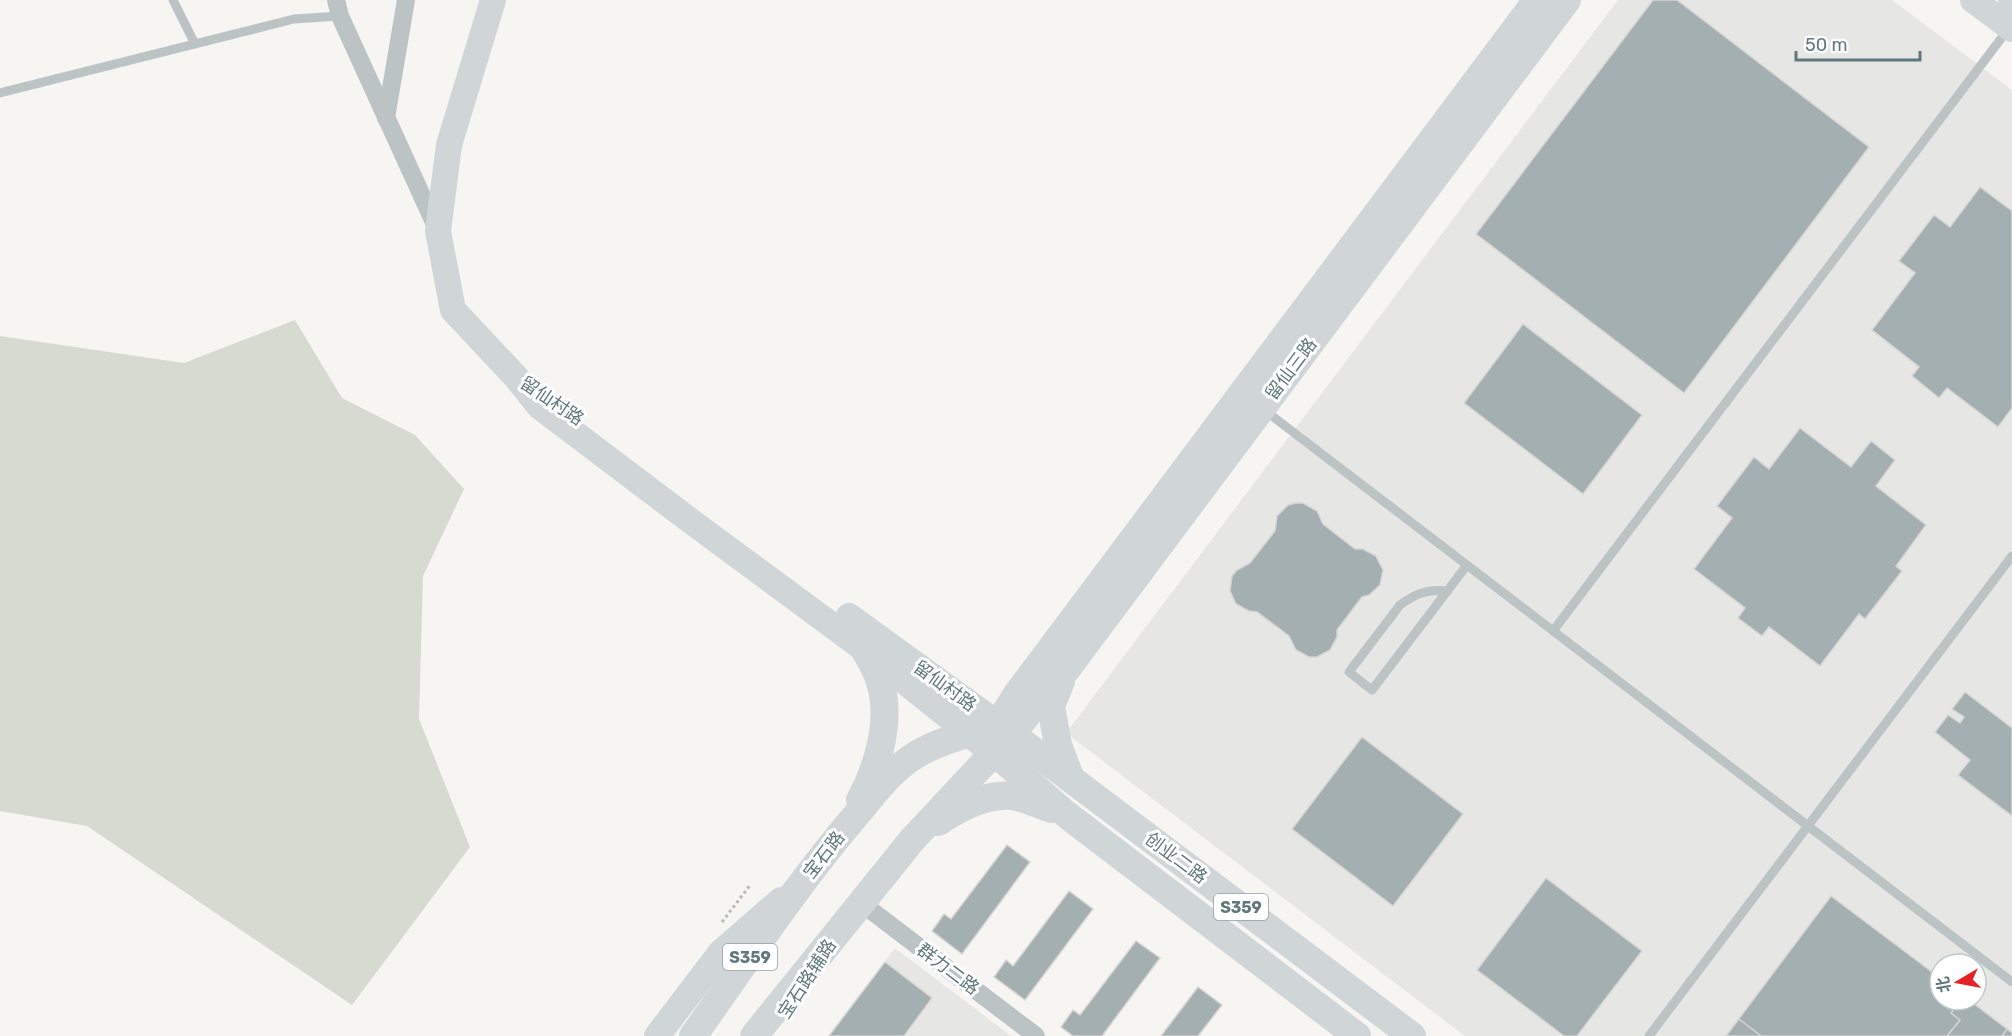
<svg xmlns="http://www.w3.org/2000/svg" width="2012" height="1036" viewBox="0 0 2012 1036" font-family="Rubik,'Noto Sans SC',sans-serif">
<rect width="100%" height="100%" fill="#f6f5f2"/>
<g fill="#e6e6e5" fill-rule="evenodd">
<path d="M1618,0H1892L2012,90V1036H1465L1066,733ZM1940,964H1976V1000H1940Z"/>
<polygon points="895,948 1011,1036 829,1036"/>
</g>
<polygon fill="#d6dad1" points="295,320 342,398 415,435 464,489 423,576 419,719 470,847 352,1005 87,826 0,811 0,336 184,363"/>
<g fill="#a3afb1" stroke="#d7d6d4" stroke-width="1.5">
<polygon points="1653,0 1677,0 1869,147 1684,393 1476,234"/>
<polygon points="1980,187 2012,211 2012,408 1998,427 1947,388 1939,398 1912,376 1919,367 1872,330 1915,273 1899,261 1934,215 1950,227"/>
<polygon points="1523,324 1642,415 1583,494 1464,403"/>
<polygon points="1800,428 1851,467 1871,441 1895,460 1876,486 1926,525 1896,566 1902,571 1865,619 1859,614 1820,666 1769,627 1762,636 1738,618 1745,608 1694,569 1732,518 1717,506 1754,457 1769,469"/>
<polygon points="1296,503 1303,503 1317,511 1323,524 1355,549 1363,549 1376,556 1383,570 1380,585 1369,595 1362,597 1337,630 1337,637 1330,650 1317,657 1309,657 1296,650 1289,636 1257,612 1249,611 1236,604 1230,591 1232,576 1237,570 1250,563 1275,531 1277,516 1288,505"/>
<polygon points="1965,692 2012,728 2012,816 1958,775 1970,760 1935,732 1948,715 1960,723 1964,717 1952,709"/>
<polygon points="1362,737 1463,814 1393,906 1292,829"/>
<polygon points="1007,845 1030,862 962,954 932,931 944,914 951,919"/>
<polygon points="1546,878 1642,951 1577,1036 1564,1036 1477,970"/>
<polygon points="1069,891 1093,909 1025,1000 994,977 1006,960 1013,966"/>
<polygon points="1831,896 1940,978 1940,1000 1969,1000 2012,1033 2012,1036 1726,1036"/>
<polygon points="1136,941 1160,958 1102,1036 1073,1036 1061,1027 1073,1010 1080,1015"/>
<polygon points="885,962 932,998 904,1036 829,1036"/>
<polygon points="1198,987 1222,1005 1198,1036 1161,1036"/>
<polygon points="1960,1000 1969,1000 2007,1029 2002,1036 1947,1036 1960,1020 1951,1013"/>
<polygon points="1739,1019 1761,1036 1726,1036"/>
</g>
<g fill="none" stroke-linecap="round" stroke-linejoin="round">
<polyline stroke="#b6bbbd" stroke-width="3" stroke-dasharray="3 3" stroke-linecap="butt" points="722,922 751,884"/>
<g stroke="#bcc3c5" stroke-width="9">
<polyline points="173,0 195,44"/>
<polyline points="0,93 294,19 340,16"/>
<polyline points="1263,409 2012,982"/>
<path d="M1448,591C1428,589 1416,593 1400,605L1349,672L1372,690L1467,565"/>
<polyline points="1553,631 2009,28"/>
<polyline points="1649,1036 2012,556"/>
</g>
<g stroke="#bcc3c5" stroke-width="18">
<polyline points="336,0 340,16 438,231"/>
<polyline points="386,118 406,0"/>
<polyline points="860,902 1036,1036"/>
</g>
<g stroke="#d0d6d8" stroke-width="26">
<polyline points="493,0 449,145 438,231 453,310 515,376 540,407 692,522 864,649 969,733"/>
<polyline points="1973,0 2012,29"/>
<polyline points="2011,0 2012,1"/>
<polyline points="849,616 998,724"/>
<polyline points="657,1036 721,952 781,900"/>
</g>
<g stroke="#d0d6d8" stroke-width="28">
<polyline points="1061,681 1051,706 1058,745 1071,779"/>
<polyline points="998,724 1017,694 1537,0"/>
<polyline points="998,724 1412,1036"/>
<polyline points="969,733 994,752 1067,815 1357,1036"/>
<path d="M860,800C878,767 892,720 880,682C877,670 870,659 864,649"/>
<path d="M938,822C959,808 986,793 1012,796C1026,798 1039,805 1052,809"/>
<path d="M693,1036C746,962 797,884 857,814C873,795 889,773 911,758C933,743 961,736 987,728"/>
<polyline points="754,1036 912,840 1011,734 1066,670 1567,0"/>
</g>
</g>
<g text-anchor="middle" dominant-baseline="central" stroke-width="6" stroke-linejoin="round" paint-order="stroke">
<g fill="#fff" stroke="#90a0a4" stroke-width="1.5">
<rect x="1214" y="894" width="54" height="26" rx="4.5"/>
<rect x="723" y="944" width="54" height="26" rx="4.5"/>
</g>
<g font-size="16" font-weight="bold" fill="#60787d">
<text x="1241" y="907">S359</text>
<text x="750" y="957">S359</text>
</g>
<g font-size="18" fill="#60787d" stroke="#fff">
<text transform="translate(1291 369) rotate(-53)">留仙三路</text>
<text transform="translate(552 401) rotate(34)">留仙村路</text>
<text transform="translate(945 686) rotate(36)">留仙村路</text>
<text transform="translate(824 855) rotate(-52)">宝石路</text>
<text transform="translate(1176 858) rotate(37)">创业二路</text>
<text transform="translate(948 969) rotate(37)">群力二路</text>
<text transform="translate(807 979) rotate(-57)">宝石路辅路</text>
</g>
</g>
<g transform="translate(1958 982) rotate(260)"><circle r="28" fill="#ffffff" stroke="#bfc9cb" stroke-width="1.5"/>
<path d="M0-4.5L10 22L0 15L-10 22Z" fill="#e52223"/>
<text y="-9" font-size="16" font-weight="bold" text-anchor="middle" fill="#60787d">北</text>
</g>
<path d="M1796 51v9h124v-9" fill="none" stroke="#60787d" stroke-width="3"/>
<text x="1805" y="51" font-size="18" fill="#60787d" stroke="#ffffff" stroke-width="4.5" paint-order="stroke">50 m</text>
</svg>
